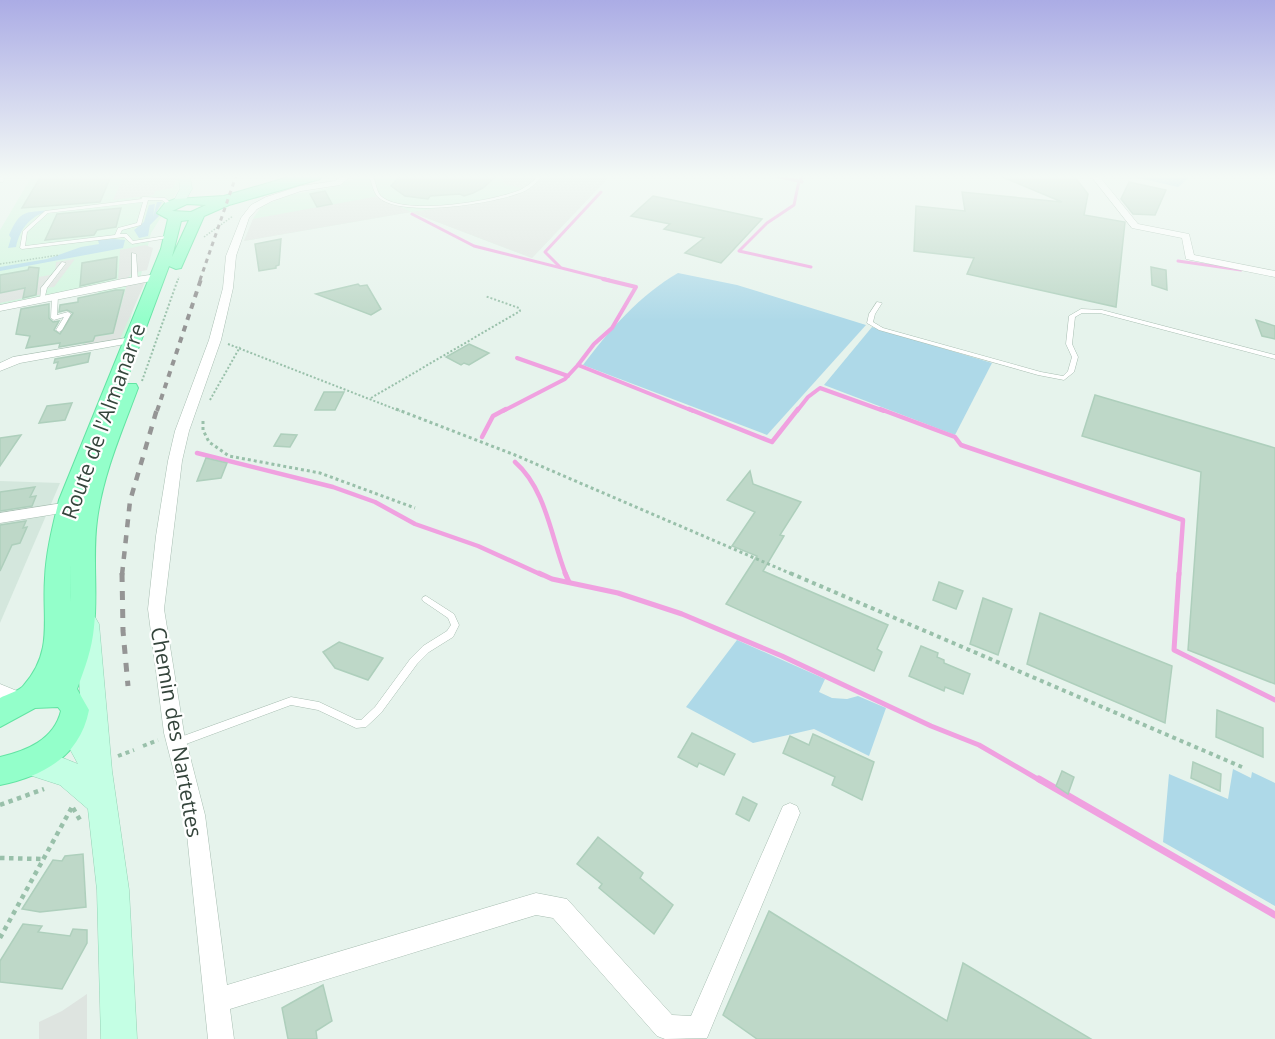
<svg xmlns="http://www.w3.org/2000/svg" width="1275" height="1039" viewBox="0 0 1275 1039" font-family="'Open Sans',sans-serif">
<rect width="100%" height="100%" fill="#e6f3ec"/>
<polygon fill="#d4e7dd" points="0,481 60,483 0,623"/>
<g fill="#d0f5de">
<polygon points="32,176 180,176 178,190 151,233 125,342 82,347 100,285 0,305 0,230"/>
<polygon points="362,176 610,176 532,258 411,212 244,241 254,217 262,206 290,195 329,188"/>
</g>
<g fill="#aed9e8">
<polygon points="1130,176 1191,176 1178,187"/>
<polygon points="157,202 162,202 157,211 159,216 150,225 148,236 139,238 134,230 144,222 149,205 155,204 153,217"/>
<path d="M51,210C31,215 20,228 16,247L8,248L11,238L9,235C21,209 24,213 51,210Z"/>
<polygon points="113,239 125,240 123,248 0,271 0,267 47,259 81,247 99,244 98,240"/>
<path d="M678,273L737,285L866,325L767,435L583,365C609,330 640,295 678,273Z"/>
<polygon points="872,327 992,363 955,435 824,385"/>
<polygon points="737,640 825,679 819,692 832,698 847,699 858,696 886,708 869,756 814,729 753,743 686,707"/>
<polygon points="1233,769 1251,778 1252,772 1275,783 1275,906 1163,842 1169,774 1228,799"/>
</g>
<g fill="#dee4e0">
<polygon points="124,176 177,176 173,188 155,191 154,195 113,200"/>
<polygon points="501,176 610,176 532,258 411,212 244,241 253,219 379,196 411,212 510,197 522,188 504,184"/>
<polygon points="145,245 153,248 147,270 132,273 127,279 118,281 120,250"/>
<polygon points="75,259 54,287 45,288 43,294 0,303 0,293 37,286 39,277 55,274 56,262"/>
<polygon points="145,282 120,339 84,345 86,338 113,334 127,284"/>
<polygon points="87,994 87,1039 39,1039 39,1022 62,1011"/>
</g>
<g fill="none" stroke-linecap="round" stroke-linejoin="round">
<g stroke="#f0a1e0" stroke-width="3">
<polyline points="775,176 799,181"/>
<polyline points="800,176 802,182 799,181 794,205 767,223 739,251 811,267"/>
<polyline points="412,214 474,246 609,280"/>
<polyline points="1178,261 1241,270"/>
<polyline points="560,267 545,252 601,192"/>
</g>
<g stroke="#f0a1e0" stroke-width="4">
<polyline points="603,279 636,287 612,328 594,344 578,365 693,411"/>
<polyline points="517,358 568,376"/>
<polyline points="503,411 565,379 578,365"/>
<polyline points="797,411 808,397 820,388 884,411"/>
</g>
<g stroke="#f0a1e0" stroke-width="4.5">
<polyline points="689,409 772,442 798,409"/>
<polyline points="880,409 955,437 961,445 1183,520 1179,575"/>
<polyline points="482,437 493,416 506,409"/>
<polyline points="197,453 333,487 375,502 415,524 478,546 542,575"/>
<path d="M515,462C546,489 551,537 566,575"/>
</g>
<g stroke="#f0a1e0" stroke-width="5">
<polyline points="539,573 552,579 618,593 682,614 782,656 931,726 979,745 1041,781"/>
<polyline points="565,573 569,582"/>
<polyline points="1179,573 1174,650 1275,700"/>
</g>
<polyline stroke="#f0a1e0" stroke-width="7" points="1039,779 1275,915"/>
</g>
<g fill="#bed8c8" stroke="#aecfbc" stroke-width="1.5">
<polygon points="41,176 111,176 100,202 22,208"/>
<polygon points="400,176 496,176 483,188 473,193 464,196 460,194 430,196 428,199 405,196 391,186"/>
<polygon points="1000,176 1074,176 1088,194 1084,215 1125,222 1116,307 967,274 974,258 914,251 916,206 965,211 962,192 1062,202"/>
<polygon points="1129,182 1166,190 1155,215 1133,214 1121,199"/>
<polygon points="325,191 332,204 317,207 310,194"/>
<polygon points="653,196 720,210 762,219 721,263 685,253 704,238 664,229 670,224 631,216"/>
<polygon points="121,208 116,227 97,230 94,235 45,240 57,214"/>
<polygon points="281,239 279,265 276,266 276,268 259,271 255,244"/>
<polygon points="117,257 116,278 80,286 82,263"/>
<polygon points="29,267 39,268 36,295 23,298 25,288 0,293 0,275 28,270"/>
<polygon points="1151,267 1166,270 1167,290 1152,285"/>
<polygon points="358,284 360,286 367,285 381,309 371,315 316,294"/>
<polygon points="116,290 124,290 113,333 95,336 93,341 59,347 60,343 26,348 30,336 16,334 21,309 49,304 49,318 53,322 59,321 54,330 60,334 73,313 67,310 59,312 60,305 78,302 78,298"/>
<polygon points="1256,320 1275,326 1275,339 1262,336"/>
<polygon points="469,344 489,353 469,365 464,363 461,365 446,357"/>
<polygon points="90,353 88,362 56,369 58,362 54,363 55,359"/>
<polygon points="324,392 344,392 335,410 315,410"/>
<polygon points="1095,395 1275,448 1275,684 1188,650 1201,472 1082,436"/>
<polygon points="72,403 65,420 39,423 47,406"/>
<polygon points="281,434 297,435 290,447 274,446"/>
<polygon points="21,435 0,466 0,438"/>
<polygon points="206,458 227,463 221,478 197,481"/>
<polygon points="750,471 753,484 801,502 780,535 784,536 763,571 888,625 877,649 882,652 874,671 726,604 757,556 732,546 755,512 727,500"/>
<polygon points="35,487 30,497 36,496 32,506 0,511 0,492"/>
<polygon points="26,521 23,528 27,527 20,543 12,545 0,571 0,525"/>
<polygon points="939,582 963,591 956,609 933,600"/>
<polygon points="983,598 1012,609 998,655 970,644"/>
<polygon points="1040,613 1172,666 1165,723 1027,664"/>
<polygon points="339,642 383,658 368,680 335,668 323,652"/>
<polygon points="921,646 938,653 937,657 944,660 944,663 970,674 963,694 945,687 944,691 909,676"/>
<polygon points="1217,710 1263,728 1263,757 1216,737"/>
<polygon points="692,733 735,754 724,775 699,763 697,767 678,757"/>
<polygon points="813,734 874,762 862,800 832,785 835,777 783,753 790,736 809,745"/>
<polygon points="1193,762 1221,774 1220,791 1191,778"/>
<polygon points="1062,771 1074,777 1068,794 1056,786"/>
<polygon points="743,797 757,804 749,821 736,814"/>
<polygon points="598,837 643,873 640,878 673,905 654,934 599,888 602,884 577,864"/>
<polygon points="83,854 86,907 40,912 22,909 53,860 62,861 65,856"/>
<polygon points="769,911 947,1021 963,963 1091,1039 757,1039 723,1015"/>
<polygon points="23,924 42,926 38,932 70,936 73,929 87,930 87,943 62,989 0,982 0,961"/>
<polygon points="323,985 332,1021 316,1031 317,1039 288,1039 282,1008"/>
</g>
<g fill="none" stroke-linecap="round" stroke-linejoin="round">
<g stroke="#a8beb2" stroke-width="1">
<g id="service">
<path d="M369,176H373C376,182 376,192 382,197C406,216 493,201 520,190C528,186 533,181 539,176H543C538,181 532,187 525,191C498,203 401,219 378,197C373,192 372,183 369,176Z"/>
<path d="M143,197L165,198L173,205L169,206L162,200H148L141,225L122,230L120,234H127L133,241L172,235L174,236V237L132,244L124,237L22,249L20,248L23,231L45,211L142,199L141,198ZM143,202L137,223L118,228L115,235L25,246L27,232L48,213Z"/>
<polygon points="132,253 136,254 138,281 135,283 132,281"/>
<polygon points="62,262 66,263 47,288 44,300 40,300 41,288"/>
<polygon points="55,294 58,296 57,315 68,312 71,314 62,330 59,332 56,330 64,317 54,320 51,318 52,296"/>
<polygon points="877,302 882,303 875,314 873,322 883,328 1041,372 1063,376 1068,371 1072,357 1066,344 1069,316 1081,309 1102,310 1275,355 1275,359 1100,313 1082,313 1075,317 1072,344 1078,357 1074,372 1064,380 1038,375 879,330 867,323 869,314"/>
<polygon points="426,596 454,614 459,625 453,637 429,652 417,664 381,713 366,727 356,728 318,710 291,705 178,747 175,745 173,742 175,739 291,697 319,702 357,720 361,720 375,707 411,658 423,646 447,631 451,625 448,618 423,601 422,599 423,597"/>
</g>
</g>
<g stroke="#a8beb2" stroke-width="1">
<g id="minor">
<polygon points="0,176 5,176 3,182 0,182"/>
<polygon points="342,176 351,176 340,185 301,191 272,201 257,209 249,218 236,256 233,288 221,340 189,431 182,461 164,609 184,733 205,815 227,985 536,893 567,899 672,1015 691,1016 783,806 790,803 797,806 800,813 707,1038 665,1039 657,1036 553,918 536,915 230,1009 234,1039 208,1039 185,815 164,733 148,609 156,536 168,461 175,431 209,340 223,288 226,256 241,218 251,205 266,197 300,186 335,181"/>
<polygon points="1091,176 1099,176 1138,224 1189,234 1194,255 1275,271 1275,277 1186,259 1182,238 1132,228"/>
<polygon points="157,274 161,275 161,279 0,311 0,305 122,279"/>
<polygon points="132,337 138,340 136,342 20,363 0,371 0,363 13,357"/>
<polygon points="69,502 74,503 76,507 74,511 0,523 0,513"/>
<polygon points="0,684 27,695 29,701 27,707 20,709 0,701"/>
</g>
</g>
<g stroke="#95d3b6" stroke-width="1">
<g id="secondary">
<polygon points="179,176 190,176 192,189 183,205 179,206 173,202 180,189"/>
<path d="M87,614L95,617L99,624L112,771L129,890L137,1039H101L97,890L88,809L60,785L20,772L16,763L20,754C39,746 60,757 78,764L58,727L62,718L71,715L82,721L75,624L79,617Z"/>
</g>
</g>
<g stroke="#62e4a3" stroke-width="2">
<path id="primary" d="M292,176H322L320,179L229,205L204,216L181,268L176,269L169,266L125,384H136L138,388C122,431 103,474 97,520C92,556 98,591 94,627C92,649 85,668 77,689L89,710C80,756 44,776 0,785V757C26,751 54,740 61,711L58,707L35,708L0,727V698C7,694 20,691 24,685C54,651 42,618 45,578C46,552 53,525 59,500L161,249L168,219L157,213L165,203L175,199L224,196ZM187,204L206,205L191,212L172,211ZM189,220L172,257L181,221ZM71,561L70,596V602Z"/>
</g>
<g stroke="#99c0aa" stroke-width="1.5" stroke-dasharray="1.5 1.5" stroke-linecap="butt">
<polyline points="204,237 233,216"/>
<polyline points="0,264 59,255"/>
<polyline points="178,280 179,277"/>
</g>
<g stroke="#99c0aa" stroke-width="2" stroke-dasharray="2 2" stroke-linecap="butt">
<polyline points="228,344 400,411"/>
<polyline points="142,381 178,279"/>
<polyline points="371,398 520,311 519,308 485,296"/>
<polyline points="210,400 240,347"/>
</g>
<g stroke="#99c0aa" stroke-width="3" stroke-dasharray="3 3" stroke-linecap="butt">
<polyline points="396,409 515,455 794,575"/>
<polyline points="203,421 203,430 209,442 229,456 320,473 415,508"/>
</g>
<g stroke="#99c0aa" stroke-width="4" stroke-dasharray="4 4" stroke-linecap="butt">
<polyline points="790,573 1242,767"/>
<polyline points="143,746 158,740"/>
<polyline points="118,756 134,750"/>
</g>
<g stroke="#99c0aa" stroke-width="4.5" stroke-dasharray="4.5 4.5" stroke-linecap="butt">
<polyline points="0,805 44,789"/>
<polyline points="73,808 80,820"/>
<polyline points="0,858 43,859"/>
<polyline points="0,938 72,807"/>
</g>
<use href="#service" fill="#fff" fill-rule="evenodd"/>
<use href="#minor" fill="#fff" fill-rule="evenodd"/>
<use href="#secondary" fill="#c4ffe4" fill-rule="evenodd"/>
<use href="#primary" fill="#93ffca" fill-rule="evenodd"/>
<polyline stroke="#959595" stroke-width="3" stroke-dasharray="4.5 4.5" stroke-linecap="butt" points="200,280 236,176"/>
<polyline stroke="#959595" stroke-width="4" stroke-dasharray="6 6" stroke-linecap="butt" points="157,411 201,279"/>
<polyline stroke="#959595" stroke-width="4.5" stroke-dasharray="8 8" stroke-linecap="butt" points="122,575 130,501 157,409"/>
<polyline stroke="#959595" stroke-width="5" stroke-dasharray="9 9" stroke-linecap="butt" points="122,573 123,631 128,686"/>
</g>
<linearGradient id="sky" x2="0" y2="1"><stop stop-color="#abace5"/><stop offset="0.55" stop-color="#f4faf6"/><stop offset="1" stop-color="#f4faf6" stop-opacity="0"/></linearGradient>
<rect width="1275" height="321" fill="url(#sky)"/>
<g text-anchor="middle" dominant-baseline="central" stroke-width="4.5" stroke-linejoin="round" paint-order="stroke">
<g font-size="21" fill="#35453c" stroke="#fff">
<text transform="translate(103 421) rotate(-70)">Route de l'Almanarre</text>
<text transform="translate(177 732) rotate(80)">Chemin des Nartettes</text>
</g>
</g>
</svg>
